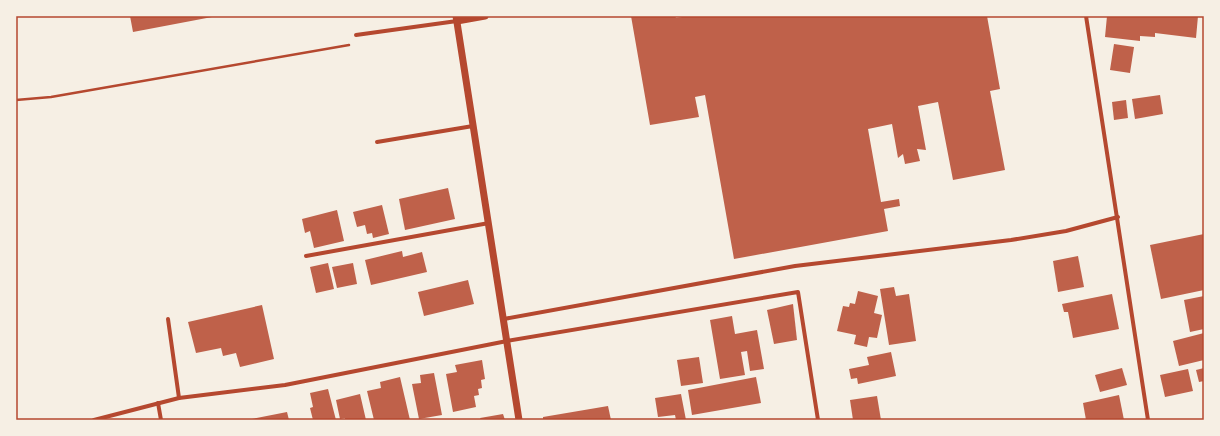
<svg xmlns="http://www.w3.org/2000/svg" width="1220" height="436" viewBox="0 0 1220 436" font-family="'Source Serif 4',serif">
<rect width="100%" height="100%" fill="#f6efe4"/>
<g fill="#bf614a">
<polygon points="130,16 212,16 212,17 133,32"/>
<polygon points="631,16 675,16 676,18 688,16 987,16 1000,89 990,91 1005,170 953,180 938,102 918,106 926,150 917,149 920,161 905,164 903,154 898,158 892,124 868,129 881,202 899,199 900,206 884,209 888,231 734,259 705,95 695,97 699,117 650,125"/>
<polygon points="1107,16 1198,16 1196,38 1155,33 1155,37 1140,36 1140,41 1105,37"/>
<polygon points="1114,44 1134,47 1130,73 1110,70"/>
<polygon points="1160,95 1163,114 1135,119 1132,99"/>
<polygon points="1126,100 1128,118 1114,120 1112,102"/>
<polygon points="448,188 455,219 405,230 399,199"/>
<polygon points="382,205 389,234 373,238 372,233 367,234 365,225 357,227 353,212"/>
<polygon points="337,210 344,241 314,248 310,231 305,233 302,219"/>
<polygon points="1204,234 1204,290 1161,299 1150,245"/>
<polygon points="402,251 403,257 422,252 427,272 371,285 365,260"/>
<polygon points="1078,256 1084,287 1058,292 1053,261"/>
<polygon points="328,263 334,289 316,293 310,267"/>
<polygon points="353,263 357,284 337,288 332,267"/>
<polygon points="468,280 474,304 424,316 418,292"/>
<polygon points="894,287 896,296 909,294 916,341 889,345 880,289"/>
<polygon points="858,291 878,296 874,313 882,315 877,338 869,337 867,347 854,344 856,335 837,331 843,306 849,307 850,303 855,304"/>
<polygon points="1112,294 1119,329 1073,338 1068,312 1064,312 1062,304"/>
<polygon points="1204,296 1204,329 1190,332 1184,300"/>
<polygon points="793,304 797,340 774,344 767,310"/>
<polygon points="262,305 274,359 240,367 236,353 223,356 221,348 196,353 188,322"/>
<polygon points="732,316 735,334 757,330 764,369 750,371 747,351 741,352 745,375 720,379 710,320"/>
<polygon points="1204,333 1204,360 1179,366 1173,341"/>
<polygon points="891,352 896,376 858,384 857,378 851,379 849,369 869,365 867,357"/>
<polygon points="699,357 703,383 681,386 677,360"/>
<polygon points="482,360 485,379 481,380 482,388 478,389 479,395 474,396 476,407 453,412 446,374 457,372 455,365"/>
<polygon points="1122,368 1127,385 1100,392 1095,375"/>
<polygon points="1204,368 1204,381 1199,382 1196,370"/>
<polygon points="1188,369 1193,391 1165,397 1160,375"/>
<polygon points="434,373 442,415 419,419 412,384 421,383 420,375"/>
<polygon points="400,377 410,420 374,420 367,391 381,388 380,382"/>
<polygon points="756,377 761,403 692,415 688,390"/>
<polygon points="328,389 336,420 313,420 310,408 313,407 310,393"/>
<polygon points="360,394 366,420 345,420 345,418 340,419 336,400"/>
<polygon points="681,394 686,420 676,420 675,415 658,417 655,398"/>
<polygon points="1119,395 1124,420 1086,420 1083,403"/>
<polygon points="877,396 881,420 853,420 850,400"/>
<polygon points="608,406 611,420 543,420 543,417"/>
<polygon points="287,412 289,420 252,420 252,419"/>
<polygon points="503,414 505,420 481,420 480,418"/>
</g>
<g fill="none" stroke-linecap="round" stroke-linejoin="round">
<polyline stroke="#b5482f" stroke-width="2.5" points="16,100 51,97 349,45"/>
<g stroke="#b5482f" stroke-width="4">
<polyline points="1086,16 1148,420"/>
<polyline points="356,35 457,21"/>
<polyline points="377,142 473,126"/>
<polyline points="306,256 489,223"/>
<polyline points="168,319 179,398"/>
<polyline points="504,319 795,266 1011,240 1066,231 1118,217"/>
<polyline points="158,403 161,420"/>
<polyline points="94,420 179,398 285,385 507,341 798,292 818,420"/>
</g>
<g stroke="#b5482f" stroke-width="7">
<polyline points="456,16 519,420"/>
<polyline points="457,21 485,16"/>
</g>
</g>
<rect width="1220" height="436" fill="none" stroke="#f6efe4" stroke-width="34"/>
<rect x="17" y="17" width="1186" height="402" fill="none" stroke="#b5482f" stroke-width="1.5"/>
</svg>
